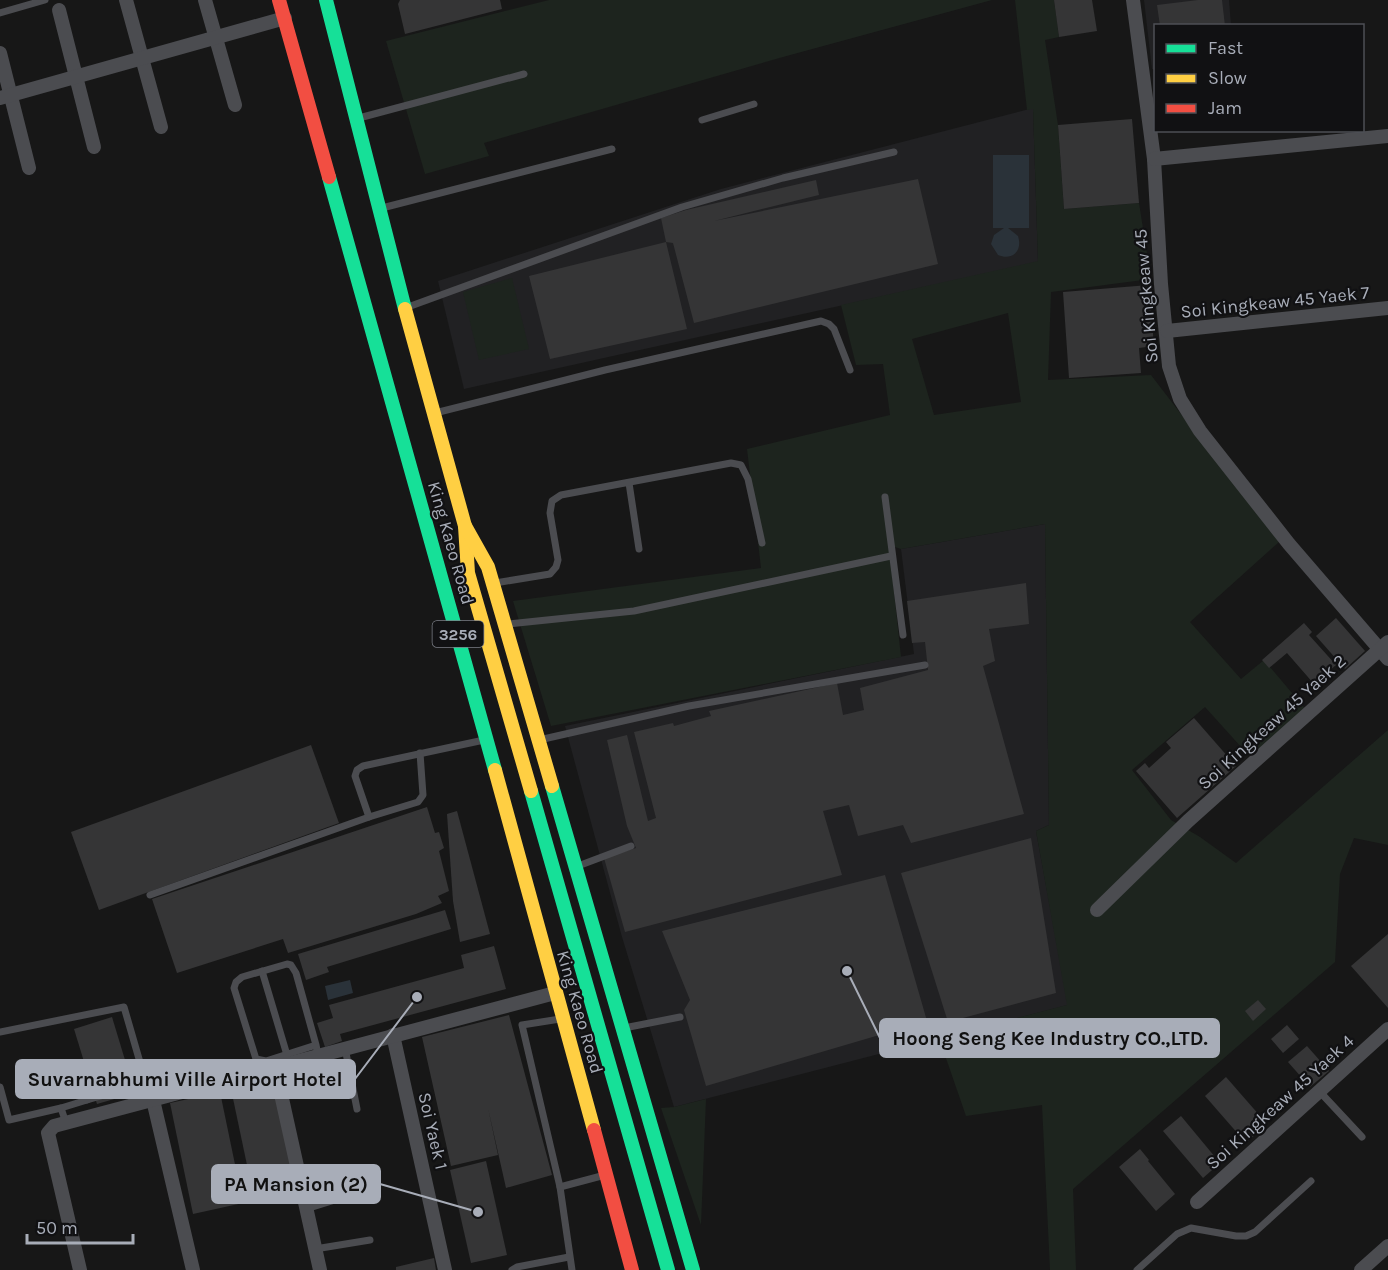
<svg xmlns="http://www.w3.org/2000/svg" width="1388" height="1270" viewBox="0 0 1388 1270" font-family="Karla,sans-serif">
<rect width="100%" height="100%" fill="#171717"/>
<g fill="#212123">
<polygon points="1144,0 1229,0 1231,25 1156,26 1155,69 1152,69"/>
<polygon points="1033,108 1038,262 464,389 438,281 721,189"/>
<polygon points="1045,524 1049,825 1036,831 1068,1005 674,1107 622,937 565,726 914,654 901,549"/>
</g>
<g fill="#1d241e" fill-rule="evenodd">
<polygon points="549,0 992,0 783,57 484,143 489,156 425,174 386,41"/>
<path d="M1015,0H1054L1059,37L1045,40L1058,125L1064,209L1139,203L1151,279L1051,292L1048,380L1151,375L1279,542L1190,622L1241,679L1264,660L1308,712L1251,758L1205,707L1132,770L1171,820L1200,837L1236,863L1388,730V845L1354,838L1340,874L1335,962L1073,1189L1076,1270H1050L1042,1105L966,1116L939,1038L1067,1005L1036,831L1049,825L1045,524L901,549L889,545L901,657L551,726L513,601L761,568L747,449L890,415L883,364L856,365L841,305L1038,261L1033,109L1027,110ZM1008,313L1021,402L934,415L912,339Z"/>
<polygon points="512,278 529,349 479,360 463,292"/>
<polygon points="706,1099 701,1225 661,1108 674,1107"/>
</g>
<g fill="#2a3239">
<path d="M993,155H1029V228H1008L1018,236C1023,251 1012,261 998,255L991,244L994,235L1004,228H993Z"/>
<polygon points="350,980 353,993 328,1000 325,986"/>
</g>
<g fill="#353536">
<polygon points="400,0 500,0 502,9 405,34 398,4"/>
<polygon points="1054,0 1092,0 1097,31 1059,37"/>
<polygon points="1198,0 1222,0 1225,26 1160,26 1157,5"/>
<polygon points="1132,119 1139,203 1064,209 1058,125"/>
<polygon points="918,179 938,264 694,323 673,243 666,242 687,329 550,359 529,276 666,242 661,218 686,210 816,180 819,195 714,221"/>
<polygon points="1149,285 1154,346 1139,348 1141,373 1069,378 1063,292"/>
<polygon points="1026,583 1029,624 989,629 995,661 983,666 1024,814 911,843 903,825 858,836 849,805 823,811 842,875 625,932 604,858 636,848 627,826 607,740 627,735 648,821 656,818 634,732 673,723 674,726 711,716 709,711 837,683 843,715 864,710 860,688 928,670 925,642 912,643 907,601"/>
<polygon points="1336,618 1365,651 1345,669 1316,636"/>
<polygon points="1304,623 1312,632 1309,635 1336,665 1314,684 1287,653 1269,668 1262,660"/>
<polygon points="1194,718 1236,766 1177,818 1136,771 1145,763 1149,768 1171,748 1166,742"/>
<polygon points="311,745 339,823 99,910 71,832"/>
<polygon points="427,807 435,833 439,832 444,848 439,851 449,891 438,896 442,903 416,914 288,953 283,939 177,973 152,899"/>
<polygon points="457,811 490,934 460,942 453,901 447,814"/>
<polygon points="1031,838 1056,993 948,1022 901,873"/>
<polygon points="885,875 927,1021 706,1086 684,1010 690,1000 662,931"/>
<polygon points="445,910 451,929 327,967 329,972 306,980 298,954"/>
<polygon points="1388,934 1388,1008 1351,966"/>
<polygon points="494,946 506,989 340,1034 342,1041 325,1047 317,1023 333,1018 329,1005 464,968 461,955"/>
<polygon points="1258,1000 1266,1009 1253,1021 1245,1011"/>
<polygon points="509,1015 552,1175 506,1188 488,1108 498,1155 451,1166 422,1037"/>
<polygon points="112,1017 135,1093 97,1104 74,1029"/>
<polygon points="1287,1025 1299,1039 1283,1053 1271,1039"/>
<polygon points="1307,1046 1329,1071 1310,1087 1288,1062"/>
<polygon points="1226,1077 1267,1124 1246,1143 1205,1096"/>
<polygon points="276,1079 301,1193 255,1203 231,1089"/>
<polygon points="220,1092 243,1203 193,1214 170,1103"/>
<polygon points="1181,1116 1220,1163 1203,1178 1163,1131"/>
<polygon points="1140,1149 1149,1160 1148,1161 1175,1194 1156,1211 1119,1167"/>
<polygon points="486,1161 507,1255 471,1263 450,1170"/>
<polygon points="434,1258 436,1270 396,1270 396,1267"/>
</g>
<g fill="none" stroke-linecap="round" stroke-linejoin="round">
<g stroke="#4b4c50" stroke-width="7">
<polyline points="0,13 45,0"/>
<polyline points="359,118 524,74"/>
<polyline points="702,120 754,104"/>
<polyline points="382,208 612,149"/>
<polyline points="408,307 682,207 783,178 894,152"/>
<polyline points="435,413 605,370 821,321 829,324 834,329 850,370"/>
<polyline points="629,483 639,549"/>
<polyline points="885,497 903,635"/>
<polyline points="495,583 550,574 556,567 558,560 550,513 552,501 561,495 731,463 741,465 748,479 762,543"/>
<polyline points="508,624 634,611 891,556"/>
<polyline points="539,740 689,706 925,665"/>
<polyline points="369,817 355,776 357,770 363,766 484,740"/>
<polyline points="578,866 631,846"/>
<polyline points="150,895 369,817 418,802 423,795 420,753"/>
<polyline points="262,971 287,1055"/>
<polyline points="560,1019 522,1025 560,1187 572,1270"/>
<polyline points="624,1028 680,1017"/>
<polyline points="0,1032 124,1007 146,1083 87,1100"/>
<polyline points="316,1045 266,1061 256,1059 234,988 236,982 242,977 287,964 291,965 296,973 316,1045 318,1055"/>
<polyline points="345,1048 357,1109"/>
<polyline points="0,1087 9,1120 61,1108 66,1123"/>
<polyline points="1320,1092 1362,1137"/>
<polyline points="61,1108 87,1100 76,1065"/>
<polyline points="560,1187 605,1175"/>
<polyline points="306,1209 335,1200"/>
<polyline points="315,1249 370,1240"/>
<polyline points="512,1270 517,1267 569,1257"/>
<polyline points="1137,1270 1177,1234 1191,1228 1236,1236 1246,1236 1255,1232 1311,1181"/>
</g>
<g stroke="#4b4c50" stroke-width="14">
<polyline points="126,0 161,127"/>
<polyline points="205,0 235,105"/>
<polyline points="1133,0 1154,159 1161,284 1169,366 1180,399 1200,431 1289,544 1388,659"/>
<polyline points="59,10 94,147"/>
<polyline points="0,53 29,168"/>
<polyline points="0,98 285,18"/>
<polyline points="1154,159 1388,136"/>
<polyline points="1167,331 1388,308"/>
<polyline points="1097,910 1188,821 1388,642"/>
<polyline points="393,1035 445,1270"/>
<polyline points="275,1067 320,1270"/>
<polyline points="153,1100 193,1270"/>
<polyline points="1197,1202 1388,1029"/>
<polyline points="80,1270 48,1133 54,1126 555,993"/>
<polyline points="1361,1270 1388,1246"/>
</g>
<g stroke="#16e098" stroke-width="14">
<polyline points="326,0 405,309"/>
<polyline points="329,177 495,770"/>
<polyline points="552,786 693,1270"/>
<polyline points="531,791 668,1270"/>
</g>
<g stroke="#ffcf43" stroke-width="14">
<polyline points="405,309 465,526 468,573 531,791"/>
<polyline points="465,526 488,567 552,786"/>
<polyline points="495,770 594,1130"/>
</g>
<g stroke="#f24e42" stroke-width="14">
<polyline points="279,0 329,177"/>
<polyline points="594,1130 632,1270"/>
</g>
</g>
<g text-anchor="middle" dominant-baseline="central" stroke-width="4.5" stroke-linejoin="round" paint-order="stroke">
<rect fill="#111113" stroke="#7b7e86" stroke-width="1.5" x="432.5" y="621" width="51" height="26" rx="4.5"/>
<g font-size="16" font-weight="bold" fill="#a8adb8">
<text x="458" y="634">3256</text>
</g>
<g font-size="18" fill="#a8adb8" stroke="#111113">
<text transform="translate(1146 296) rotate(-95)">Soi Kingkeaw 45</text>
<text transform="translate(1275 302) rotate(-6)">Soi Kingkeaw 45 Yaek 7</text>
<text transform="translate(451 543) rotate(74)">King Kaeo Road</text>
<text transform="translate(1272 722) rotate(-42)">Soi Kingkeaw 45 Yaek 2</text>
<text transform="translate(580 1012) rotate(74)">King Kaeo Road</text>
<text transform="translate(1280 1102) rotate(-42)">Soi Kingkeaw 45 Yaek 4</text>
<text transform="translate(433 1131) rotate(77)">Soi Yaek 1</text>
</g>
</g>
<path fill="none" stroke="#a8adb8" stroke-width="2" d="M847 971L880 1038M417 997L355 1079M478 1212L380 1184"/>
<g fill="#a8adb8" stroke="#111113" stroke-width="2">
<circle cx="847" cy="971" r="6"/>
<circle cx="417" cy="997" r="6"/>
<circle cx="478" cy="1212" r="6"/>
</g>
<g fill="#a8adb8" stroke="#a8adb8" stroke-width="2">
<rect x="880" y="1019" width="339" height="38" rx="6"/>
<rect x="16" y="1060" width="339" height="38" rx="6"/>
<rect x="212" y="1165" width="168" height="38" rx="6"/>
</g>
<g font-size="20" text-anchor="middle" font-weight="bold" fill="#111">
<text x="1050" y="1045">Hoong Seng Kee Industry CO.,LTD.</text>
<text x="185" y="1086">Suvarnabhumi Ville Airport Hotel</text>
<text x="296" y="1191">PA Mansion (2)</text>
</g>
<rect x="1154" y="24" width="210" height="108" fill="#111113" stroke="#4d4f55" stroke-width="1.5"/>
<rect x="1166" y="44" width="30" height="9" fill="#16e098" stroke="#4d4f55" stroke-width="1.5"/>
<text x="1208" y="54" font-size="18" fill="#a8adb8">Fast</text>
<rect x="1166" y="74" width="30" height="9" fill="#ffcf43" stroke="#4d4f55" stroke-width="1.5"/>
<text x="1208" y="84" font-size="18" fill="#a8adb8">Slow</text>
<rect x="1166" y="104" width="30" height="9" fill="#f24e42" stroke="#4d4f55" stroke-width="1.5"/>
<text x="1208" y="114" font-size="18" fill="#a8adb8">Jam</text>
<path d="M27 1234v9h106v-9" fill="none" stroke="#a8adb8" stroke-width="3"/>
<text x="36" y="1234" font-size="18" fill="#a8adb8" stroke="#111113" stroke-width="4.5" paint-order="stroke">50 m</text>
</svg>
